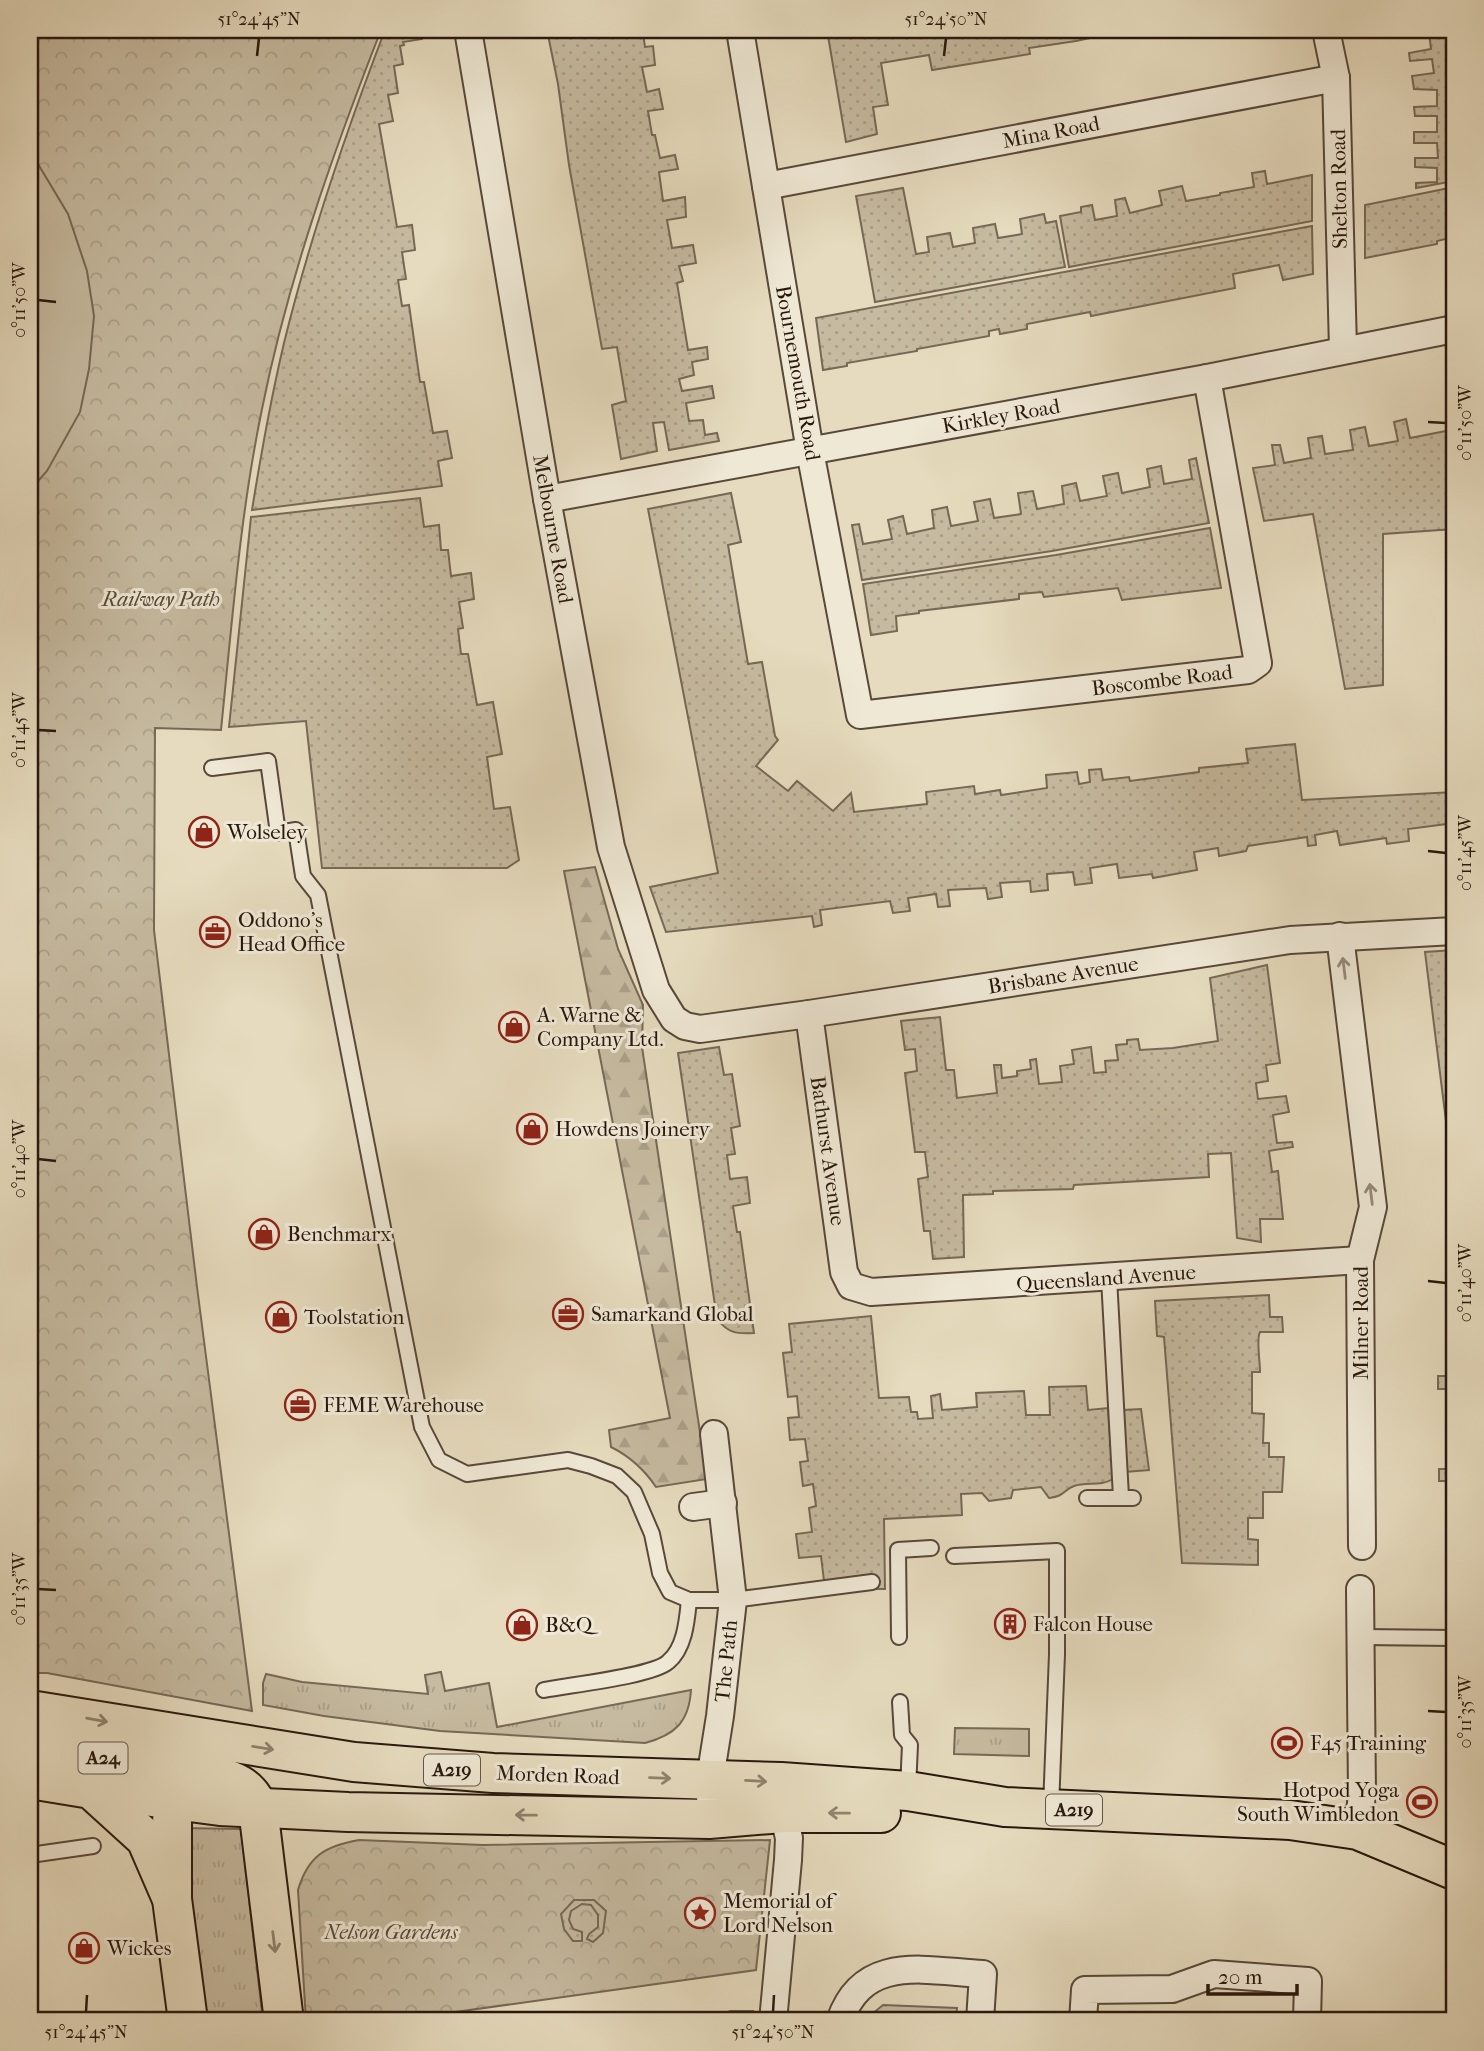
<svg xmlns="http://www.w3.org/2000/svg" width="1484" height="2051" viewBox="0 0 1484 2051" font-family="'IM FELL French Canon',serif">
<defs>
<pattern id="grass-tufts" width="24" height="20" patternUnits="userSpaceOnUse" patternTransform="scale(1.75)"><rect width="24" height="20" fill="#c6baa0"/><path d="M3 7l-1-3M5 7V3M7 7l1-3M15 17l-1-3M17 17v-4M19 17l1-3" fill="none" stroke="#aa9f89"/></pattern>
<pattern id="forest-firs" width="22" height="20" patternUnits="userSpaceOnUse" patternTransform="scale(1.75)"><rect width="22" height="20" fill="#c6baa0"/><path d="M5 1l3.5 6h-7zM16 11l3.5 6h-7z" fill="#aa9f89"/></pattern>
<pattern id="park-crowns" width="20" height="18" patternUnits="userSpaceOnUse" patternTransform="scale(1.75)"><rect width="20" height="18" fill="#c6baa0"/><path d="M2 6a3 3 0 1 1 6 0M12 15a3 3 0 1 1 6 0" fill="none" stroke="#aa9f89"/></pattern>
<pattern id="garden-dots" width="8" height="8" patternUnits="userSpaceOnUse" patternTransform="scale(1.75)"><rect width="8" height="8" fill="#c6baa0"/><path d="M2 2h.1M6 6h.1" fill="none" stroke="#aa9f89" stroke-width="1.8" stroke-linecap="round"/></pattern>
</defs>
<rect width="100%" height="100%" fill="#e6dbbe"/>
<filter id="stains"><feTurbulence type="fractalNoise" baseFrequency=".00286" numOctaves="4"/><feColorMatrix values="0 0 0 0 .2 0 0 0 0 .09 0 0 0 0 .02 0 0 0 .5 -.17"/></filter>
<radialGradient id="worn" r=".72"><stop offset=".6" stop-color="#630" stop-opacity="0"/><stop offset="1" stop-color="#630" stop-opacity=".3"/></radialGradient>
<g fill="url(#grass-tufts)" stroke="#776856" stroke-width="2">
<path d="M441,1672L445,1691L489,1683L497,1727L691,1690C689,1722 675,1735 645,1743L440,1731L324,1716L263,1705V1683L266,1674L302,1682L428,1694L425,1675Z"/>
<polygon points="955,1728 1029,1729 1029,1756 954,1754"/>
<polygon points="181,1828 241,1829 263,2021 205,2021"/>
</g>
<g fill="url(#forest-firs)" stroke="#776856" stroke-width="2">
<path d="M595,867L618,949L643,1005L642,1047L707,1479L656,1487C644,1469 631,1457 611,1447L609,1430L670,1418L564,871Z"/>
<polygon points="730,2011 753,2011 752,2021 710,2021"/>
</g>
<g fill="url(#park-crowns)" stroke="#776856" stroke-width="2">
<path d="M30,30H381C333,153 288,279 262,409C240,515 232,623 221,730L155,728L154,930L197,1287L252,1711L47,1673H30Z"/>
<path d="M359,1840L483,1845L770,1840L756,1970L391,2021H306L298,1890C308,1856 325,1846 359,1840Z"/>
</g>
<g fill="url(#garden-dots)" stroke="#776856" stroke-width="2">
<path d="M385,30H421L422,39L403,42L404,45L400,46L403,64L394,66L398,93L388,95L393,121L379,124L397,227L412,225L415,250L402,252L406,279L398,280L402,306L409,305L420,382H424L433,433L447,431L452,458L438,461L442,486L252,510C261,454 271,398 284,343C310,237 346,132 385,30Z"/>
<polygon points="547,30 638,30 639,33 643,33 645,47 653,46 655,65 642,67 647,92 659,89 663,109 648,111 652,135 655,135 660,158 675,155 678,169 659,172 663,201 685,197 686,217 667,220 672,248 693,245 696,263 679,266 683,281 677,283 688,350 707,347 708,359 692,362 694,375 679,379 682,391 712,386 714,398 686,403 689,421 703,420 705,435 717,433 719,441 669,450 664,422 653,423 657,451 621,459 612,405 626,401 617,347 602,349 569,165 558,84"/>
<polygon points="827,30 1128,30 1076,41 1029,48 1030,54 932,70 929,55 881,63 888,105 873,107 877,134 846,142"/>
<polygon points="1406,30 1454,30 1454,181 1416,188 1416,183 1437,182 1437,168 1415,167 1415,158 1438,158 1437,143 1414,143 1414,132 1437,132 1437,116 1415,116 1414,107 1437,106 1437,90 1414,89 1412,76 1434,73 1432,59 1410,61 1409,53 1431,49 1429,33 1406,35"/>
<polygon points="1265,171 1267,184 1312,175 1312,221 1069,267 1060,216 1081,212 1081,207 1092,205 1095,220 1117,216 1115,200 1125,198 1130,213 1162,205 1159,191 1182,186 1186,201 1220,195 1220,193 1254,187 1252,173"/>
<polygon points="1454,187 1454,237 1437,241 1437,244 1365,258 1365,205"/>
<polygon points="903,188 916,254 929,252 927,237 950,233 953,247 975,243 973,228 995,224 998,238 1022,234 1020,219 1044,214 1046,223 1056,221 1065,267 875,302 856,196"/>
<polygon points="1312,226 1313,274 1283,280 1279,265 1233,274 1235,288 1091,316 1090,312 1027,324 1027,329 1000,334 999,329 989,331 989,336 917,349 917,351 847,363 847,366 823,370 816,318"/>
<polygon points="1406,419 1410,438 1446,431 1454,488 1454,529 1383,534 1383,685 1345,689 1313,514 1264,521 1253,468 1275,465 1272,445 1280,445 1284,463 1311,458 1308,438 1322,436 1325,454 1353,450 1350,430 1365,427 1369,446 1398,441 1394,422"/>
<polygon points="1196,458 1209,523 1052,551 862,580 852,525 859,524 863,544 892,539 888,520 903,516 907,534 934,528 932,510 947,507 951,526 978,521 974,502 990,499 994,518 1021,514 1018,493 1033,491 1037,509 1064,504 1062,486 1076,483 1080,501 1107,496 1103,476 1118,473 1122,493 1150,487 1147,469 1161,466 1164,484 1192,479 1189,460"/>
<polygon points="731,493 741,542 728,545 748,664 762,662 775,736 778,740 756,766 788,791 797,781 833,811 851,793 854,812 927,804 926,792 974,786 975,794 1000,790 1001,795 1047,788 1046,775 1077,772 1079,784 1090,782 1089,770 1101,769 1103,780 1129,777 1130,781 1199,772 1199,768 1248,763 1246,749 1295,744 1302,800 1454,792 1454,823 1408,829 1409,841 1387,844 1386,838 1340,845 1337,831 1315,835 1316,845 1308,846 1307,837 1248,846 1246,851 1219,856 1218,848 1194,852 1197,870 1153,878 1152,874 1119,878 1117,864 1090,868 1092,883 1075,885 1073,872 1047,874 1048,890 1031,892 1030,881 1000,883 1002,897 988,899 986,888 948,890 950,906 938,907 936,894 908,898 910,911 893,913 890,901 820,910 822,925 814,927 812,916 666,932 650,887 718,873 648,509"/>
<polygon points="420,498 424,527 439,525 441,550 448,550 451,576 471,573 474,599 459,602 463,628 458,629 461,654 468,654 477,705 493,702 502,754 487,757 494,809 510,807 519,860 507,868 322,868 306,721 229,727 251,517"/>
<polygon points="1210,528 1221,588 1122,600 1118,588 1044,597 1042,592 1019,594 1019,599 919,611 919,613 896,616 897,631 871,635 863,584 1056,555"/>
<polygon points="1454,950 1454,1186 1425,952"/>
<polygon points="1267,965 1280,1063 1266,1065 1268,1081 1256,1083 1258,1099 1286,1096 1289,1112 1273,1115 1277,1143 1292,1142 1293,1147 1269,1151 1272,1172 1278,1171 1283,1219 1260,1219 1261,1242 1237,1238 1231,1153 1208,1154 1209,1177 1074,1185 1073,1189 993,1191 993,1194 963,1195 964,1257 933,1259 930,1231 924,1231 918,1179 928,1177 925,1152 915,1152 905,1073 917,1071 915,1049 905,1050 901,1021 940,1017 946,1070 954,1070 957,1098 997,1093 994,1065 1001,1065 1002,1078 1017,1076 1017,1071 1031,1069 1030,1060 1036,1059 1039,1084 1062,1082 1060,1066 1074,1064 1072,1050 1091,1047 1094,1073 1106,1072 1105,1061 1118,1060 1116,1045 1127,1044 1127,1040 1138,1039 1140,1050 1173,1048 1218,1041 1210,978"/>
<path d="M719,1047L724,1075L732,1074L740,1126L731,1128L735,1154L727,1155L730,1179L747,1177L750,1203L733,1206L737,1232H740L754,1333C736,1334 728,1333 717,1319L678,1053Z"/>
<path d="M1269,1295L1270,1317H1282L1283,1332H1260C1256,1339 1260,1360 1260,1372H1252V1413L1264,1414L1263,1443H1269V1457H1284L1282,1492H1263V1518H1248V1539L1258,1540V1565L1182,1563L1164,1337L1157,1336L1155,1301Z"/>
<path d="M871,1316L879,1398L909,1397L911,1412H917L918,1419L933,1418L931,1396L940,1394L942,1410L977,1407L976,1393L1024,1391L1026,1415H1050L1049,1387L1086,1386L1088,1410L1108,1408L1113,1479C1100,1487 1087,1481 1074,1486C1063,1490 1066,1496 1049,1498L1041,1487L1013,1490L1011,1498L989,1501L982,1493L961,1494L962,1515L884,1519L885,1589H857L824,1581L821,1556L799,1558L796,1534L812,1532L809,1508L816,1506L813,1484L803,1486L800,1462L808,1461L805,1439L790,1440L788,1418L799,1417L797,1396L788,1397L783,1353L792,1352L789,1324Z"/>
<rect x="1438" y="1376" width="16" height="13"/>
<polygon points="1141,1409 1149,1470 1125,1472 1123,1410"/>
<polygon points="1439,1469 1454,1469 1454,1633 1449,1633 1448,1626 1449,1481 1439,1481"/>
<polygon points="574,1900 594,1900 606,1911 603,1933 593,1942 587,1939 589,1934 598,1927 598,1915 591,1905 582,1904 571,1911 569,1920 573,1929 582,1932 582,1941 573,1941 564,1929 561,1914"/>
<polygon points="883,2005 957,2008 956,2021 869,2021 872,2014"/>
</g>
<polygon fill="#c6baa0" stroke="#776856" stroke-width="2" points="30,159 38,164 68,214 87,271 94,316 89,369 80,412 47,471 30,490"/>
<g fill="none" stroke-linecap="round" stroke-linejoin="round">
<g stroke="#584839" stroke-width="18">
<g id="service">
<polyline points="212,768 268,761 278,833 296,830 303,876 318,895 422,1427 439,1460 467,1474 568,1460 591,1466 617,1476 634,1492 652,1534 660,1573 670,1592 689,1600 733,1600 872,1582"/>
<polyline points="1109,1278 1121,1497"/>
<polyline points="1087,1498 1133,1498"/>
<polyline points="954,1556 1057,1551 1057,1654 1051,1807"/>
<polyline points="899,1637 898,1550 931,1548"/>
<polyline points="1361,1637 1454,1638"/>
<path d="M544,1690C569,1685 653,1676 668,1662C685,1648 687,1620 689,1600"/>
<polyline points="900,1702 902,1735 910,1745 908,1789"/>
<polyline points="30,1855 93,1846"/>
</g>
</g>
<g stroke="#584839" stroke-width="30">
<g id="minor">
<polyline points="468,30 547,499 611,847 656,990 674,1019 685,1026 700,1029 809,1014 1290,940 1454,931"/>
<polyline points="740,30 810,451 860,715 1248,670 1258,663 1207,378"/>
<polyline points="1326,30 1336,78 1343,349"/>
<polyline points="766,186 1336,78"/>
<polyline points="547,499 1207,378 1454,329"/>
<polyline points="1340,936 1373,1207 1360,1260 1362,1546"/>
<polyline points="809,1014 844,1272 851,1286 871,1292 1360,1260"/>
<polyline points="693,1507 723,1503"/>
<polyline points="710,1797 710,1779 720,1716 733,1600 714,1434"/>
<polyline points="1358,1830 1362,1794 1360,1589"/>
<polyline points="773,2021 788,1860 789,1838 783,1813"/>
<path d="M840,2021C863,1953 926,1971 983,1974L980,2021"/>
<polyline points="1083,2021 1085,1990 1172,1989 1214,1974 1308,1981 1307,2021"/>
</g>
</g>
<g stroke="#28170d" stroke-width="42">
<g id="primary">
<polyline points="30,1710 354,1762 493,1773 781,1782 908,1791 1005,1807 1290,1820 1358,1830 1454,1870"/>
<polyline points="91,1789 220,1806 348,1812 709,1819 783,1813 881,1813"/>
<polyline points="172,1899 172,1822 176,1776"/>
</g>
</g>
<g stroke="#28170d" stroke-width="42">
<g id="trunk">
<path d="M30,1746L212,1775C233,1780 250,1786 258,1808L284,2021"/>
<polyline points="30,1779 91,1789 146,1839 172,1899 188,2021"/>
</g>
</g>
<use href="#service" stroke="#efe8d5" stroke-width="14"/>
<use href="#minor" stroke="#efe8d5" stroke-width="26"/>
<use href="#primary" stroke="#e6dbbe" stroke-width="38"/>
<use href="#trunk" stroke="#e6dbbe" stroke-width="38"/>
</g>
<defs><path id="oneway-shaft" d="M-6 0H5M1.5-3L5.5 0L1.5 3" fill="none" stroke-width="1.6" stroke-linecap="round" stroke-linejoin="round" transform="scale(1.75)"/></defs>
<g stroke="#958a7b">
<use href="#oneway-shaft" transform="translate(1344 968) rotate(-97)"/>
<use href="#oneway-shaft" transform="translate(1371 1194) rotate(-97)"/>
</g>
<g stroke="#90836e">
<use href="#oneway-shaft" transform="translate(97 1720) rotate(10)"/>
<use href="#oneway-shaft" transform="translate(263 1748) rotate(9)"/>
<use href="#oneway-shaft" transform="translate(660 1778) rotate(2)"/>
<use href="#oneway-shaft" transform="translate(756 1781) rotate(3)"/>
<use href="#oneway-shaft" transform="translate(839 1813) rotate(-179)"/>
<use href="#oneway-shaft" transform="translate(526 1815) rotate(-179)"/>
<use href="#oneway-shaft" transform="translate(274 1942) rotate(83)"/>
</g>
<path fill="none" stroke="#28170d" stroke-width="2.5" d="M257,56L259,38M944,56L946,38M38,300L56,302M1428,422L1446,423M38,730L56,731M1428,851L1446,853M38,1159L56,1161M1428,1281L1446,1283M38,1589L56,1590M1428,1711L1446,1712M86,2012L87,1995M773,2012L774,1995"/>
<defs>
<g id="shop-ring" transform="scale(1.575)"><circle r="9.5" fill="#efe8d5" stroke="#8f2418" stroke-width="1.5"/><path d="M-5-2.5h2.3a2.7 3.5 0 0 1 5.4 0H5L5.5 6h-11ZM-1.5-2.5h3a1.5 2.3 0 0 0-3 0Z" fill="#8f2418"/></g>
<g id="office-ring" transform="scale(1.575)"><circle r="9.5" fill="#efe8d5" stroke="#8f2418" stroke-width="1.5"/><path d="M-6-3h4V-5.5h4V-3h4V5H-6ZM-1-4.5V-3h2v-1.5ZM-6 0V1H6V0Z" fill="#8f2418"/></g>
<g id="building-ring" transform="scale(1.575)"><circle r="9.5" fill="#efe8d5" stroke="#8f2418" stroke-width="1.5"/><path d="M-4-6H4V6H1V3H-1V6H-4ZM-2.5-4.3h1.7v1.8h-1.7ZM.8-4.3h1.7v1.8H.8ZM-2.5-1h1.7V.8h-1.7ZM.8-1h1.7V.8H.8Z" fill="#8f2418"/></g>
<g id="stadium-ring" transform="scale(1.575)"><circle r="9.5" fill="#efe8d5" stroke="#8f2418" stroke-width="1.5"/><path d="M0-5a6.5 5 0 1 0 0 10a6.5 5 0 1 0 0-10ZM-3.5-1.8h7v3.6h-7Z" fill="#8f2418"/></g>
<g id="sight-ring" transform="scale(1.575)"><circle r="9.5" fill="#efe8d5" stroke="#8f2418" stroke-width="1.5"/><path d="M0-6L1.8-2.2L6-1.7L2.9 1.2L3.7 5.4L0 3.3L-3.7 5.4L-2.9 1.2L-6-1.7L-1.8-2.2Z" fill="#8f2418"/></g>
</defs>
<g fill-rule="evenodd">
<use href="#shop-ring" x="204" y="832"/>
<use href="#office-ring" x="215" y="932"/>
<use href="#shop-ring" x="514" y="1027"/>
<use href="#shop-ring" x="532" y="1129"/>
<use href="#shop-ring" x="264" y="1234"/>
<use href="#office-ring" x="568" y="1314"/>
<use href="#shop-ring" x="281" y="1317"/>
<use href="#office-ring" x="300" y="1405"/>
<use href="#building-ring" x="1010" y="1624"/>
<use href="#shop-ring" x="522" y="1625"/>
<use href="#stadium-ring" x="1287" y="1743"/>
<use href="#stadium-ring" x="1422" y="1802"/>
<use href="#sight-ring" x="700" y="1913"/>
<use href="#shop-ring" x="84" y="1948"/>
</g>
<g text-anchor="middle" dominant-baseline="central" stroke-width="6" stroke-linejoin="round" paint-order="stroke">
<g fill="#efe8d5" stroke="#645649" stroke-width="2">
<rect x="78.5" y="1742.5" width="49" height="31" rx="5"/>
<rect x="424" y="1754.5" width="56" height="31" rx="5"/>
<rect x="1046" y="1794.5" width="56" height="31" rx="5"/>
</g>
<g font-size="19" font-weight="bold" fill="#28170d">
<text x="103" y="1758">A24</text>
<text x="452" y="1770">A219</text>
<text x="1074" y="1810">A219</text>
</g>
<g font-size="21" fill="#28170d" stroke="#efe8d5">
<text transform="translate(1051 132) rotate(-11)">Mina Road</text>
<text transform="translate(1339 189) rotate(-91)">Shelton Road</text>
<text transform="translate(798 373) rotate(80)">Bournemouth Road</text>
<text transform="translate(1001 416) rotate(-10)">Kirkley Road</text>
<text transform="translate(553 529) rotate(80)">Melbourne Road</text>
<text transform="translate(1162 680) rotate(-7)">Boscombe Road</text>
<text transform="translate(1063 975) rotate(-9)">Brisbane Avenue</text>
<text transform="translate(828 1151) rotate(82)">Bathurst Avenue</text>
<text transform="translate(1106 1278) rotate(-4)">Queensland Avenue</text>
<text transform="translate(1361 1323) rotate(-90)">Milner Road</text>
<text transform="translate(726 1661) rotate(-84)">The Path</text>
<text transform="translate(558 1775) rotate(2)">Morden Road</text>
</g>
<g font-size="21" font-style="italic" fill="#574839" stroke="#efe8d5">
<text x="161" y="599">Railway Path</text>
<text x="391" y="1932">Nelson Gardens</text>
</g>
<g font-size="21" fill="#28170d" stroke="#efe8d5" text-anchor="start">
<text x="227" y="832">Wolseley</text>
<text x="238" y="920">Oddono's<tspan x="238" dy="24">Head Office</tspan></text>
<text x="537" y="1015">A. Warne &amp;<tspan x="537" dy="24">Company Ltd.</tspan></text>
<text x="555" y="1129">Howdens Joinery</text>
<text x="287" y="1234">Benchmarx</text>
<text x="591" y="1314">Samarkand Global</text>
<text x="304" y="1317">Toolstation</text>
<text x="323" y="1405">FEME Warehouse</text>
<text x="1033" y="1624">Falcon House</text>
<text x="545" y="1625">B&amp;Q</text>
<text x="1310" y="1743">F45 Training</text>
<text x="1399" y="1790" text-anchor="end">Hotpod Yoga<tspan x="1399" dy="24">South Wimbledon</tspan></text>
<text x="723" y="1901">Memorial of<tspan x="723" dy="24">Lord Nelson</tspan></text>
<text x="107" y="1948">Wickes</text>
</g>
</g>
<rect width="1484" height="2051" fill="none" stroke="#e6dbbe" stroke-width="77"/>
<path d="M1208 1984v10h89v-10" fill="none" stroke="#28170d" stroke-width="3.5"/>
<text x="1218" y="1984" font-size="21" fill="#28170d" stroke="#efe8d5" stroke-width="5" paint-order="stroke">20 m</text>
<rect x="38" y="38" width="1408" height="1974" fill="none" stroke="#28170d" stroke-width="2.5"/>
<g font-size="18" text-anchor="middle" fill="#28170d">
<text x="259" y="25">51°24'45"N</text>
<text x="946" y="25">51°24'50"N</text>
<text transform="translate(19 300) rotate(-90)" y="6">0°11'50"W</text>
<text transform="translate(1465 423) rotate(-90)" y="6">0°11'50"W</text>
<text transform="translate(19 730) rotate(-90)" y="6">0°11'45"W</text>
<text transform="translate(1465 853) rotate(-90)" y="6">0°11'45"W</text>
<text transform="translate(19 1159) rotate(-90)" y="6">0°11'40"W</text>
<text transform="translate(1465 1283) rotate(-90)" y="6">0°11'40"W</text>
<text transform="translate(19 1589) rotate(-90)" y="6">0°11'35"W</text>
<text transform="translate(1465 1712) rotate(-90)" y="6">0°11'35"W</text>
<text x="86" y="2038">51°24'45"N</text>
<text x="773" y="2038">51°24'50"N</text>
</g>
<rect width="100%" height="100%" filter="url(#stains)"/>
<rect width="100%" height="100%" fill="url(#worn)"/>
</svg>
